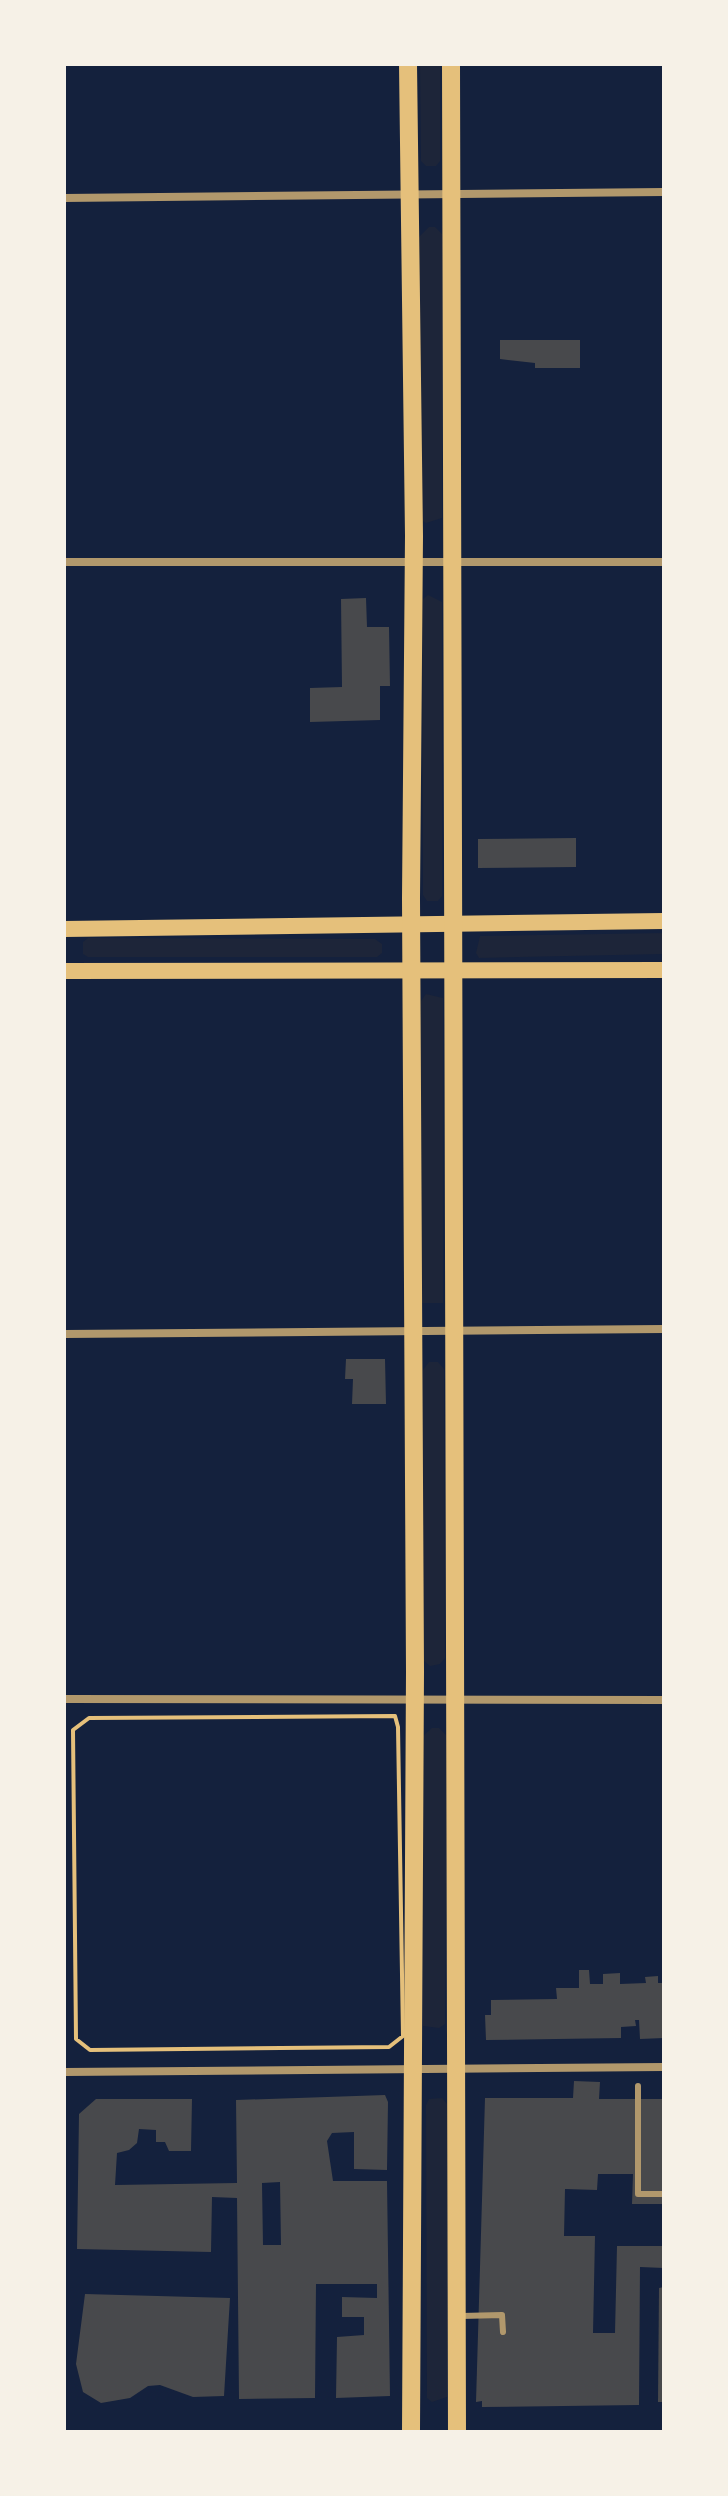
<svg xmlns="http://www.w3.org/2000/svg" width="728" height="2496" viewBox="0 0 728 2496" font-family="'Public Sans',sans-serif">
<rect width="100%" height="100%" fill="#14213d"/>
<g fill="#1d2539">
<polygon points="420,64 440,64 440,161 436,166 426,166 421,161"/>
<polygon points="429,227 435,227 442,234 442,518 426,523 421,520 419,237"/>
<polygon points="428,595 442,602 442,896 438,901 427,901 423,895 422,600"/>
<polygon points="664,933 664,954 479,958 476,953 480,936"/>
<polygon points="88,938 375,939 382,944 382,953 377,957 88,957 83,954 83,942"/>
<polygon points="426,994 443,998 443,1303 421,1303 421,1001"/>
<polygon points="429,1362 438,1362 444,1369 445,1658 440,1664 430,1666 423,1660 423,1370"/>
<polygon points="432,1728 439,1728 447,1736 445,2024 439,2028 423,2026 423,1736"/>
<polygon points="442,2098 447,2104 447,2397 432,2402 427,2398 426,2105 429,2099"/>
</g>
<g fill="#48494c" fill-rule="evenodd">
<polygon points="500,340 580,340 580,368 535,368 535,363 500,359"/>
<polygon points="366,598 367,627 389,627 390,686 380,686 380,720 310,722 310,688 342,687 341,599"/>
<polygon points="576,838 576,867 478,868 478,839"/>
<polygon points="346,1359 385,1359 386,1404 352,1404 353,1379 345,1379"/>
<polygon points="579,1970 589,1970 590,1984 603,1984 603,1974 620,1973 620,1984 646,1983 645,1977 658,1976 658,1983 664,1983 664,2038 640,2039 639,2020 635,2020 636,2026 621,2027 621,2038 486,2040 485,2015 491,2015 491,2000 557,1999 556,1988 579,1988"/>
<polygon points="574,2081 600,2082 599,2099 664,2099 664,2204 632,2204 633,2174 598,2174 597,2190 565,2189 564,2236 595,2236 593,2333 615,2333 617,2246 664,2246 664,2268 640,2267 639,2405 482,2407 482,2401 476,2402 485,2098 573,2098"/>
<path d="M385,2095L388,2102L387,2170L354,2169V2132L332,2133L327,2141L333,2181H387L390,2396L336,2398L337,2337L364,2335V2317H342V2297L377,2298V2284H316L315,2398L239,2399L237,2198L212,2197L211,2252L77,2249L79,2114L96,2099H192L191,2151H169L165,2142H156V2130L139,2129L137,2143L129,2150L117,2153L115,2185L237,2183L236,2100ZM280,2182L281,2245H263L262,2183Z"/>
<polygon points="664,2287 664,2402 658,2402 659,2288"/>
<polygon points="85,2294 230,2298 224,2396 193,2397 160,2385 148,2386 130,2398 101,2403 83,2392 76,2364"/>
</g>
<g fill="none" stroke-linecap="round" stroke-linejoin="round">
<polygon stroke="#e5c07b" stroke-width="4" points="395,1716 398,1727 403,2036 389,2047 90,2050 76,2039 73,1730 89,1718"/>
<g stroke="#b1986c" stroke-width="6">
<polyline points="638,2086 638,2194 664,2194"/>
<polyline points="461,2316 502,2315 503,2332"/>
</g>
<g stroke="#b1986c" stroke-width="8">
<polyline points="64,198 664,192"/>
<polyline points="64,562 664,562"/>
<polyline points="64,1334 664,1329"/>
<polyline points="64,1699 664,1700"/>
<polyline points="64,2072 664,2067"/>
</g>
<g stroke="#e5c07b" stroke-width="16">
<polyline points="64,929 664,921"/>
<polyline points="64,971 664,970"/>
</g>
<g stroke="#e5c07b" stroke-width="18">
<polyline points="408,64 414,536 411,899 415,1672 411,2432"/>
<polyline points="451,64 457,2432"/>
</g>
</g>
<rect width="728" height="2496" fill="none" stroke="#f6f1e7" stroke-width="132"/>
</svg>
